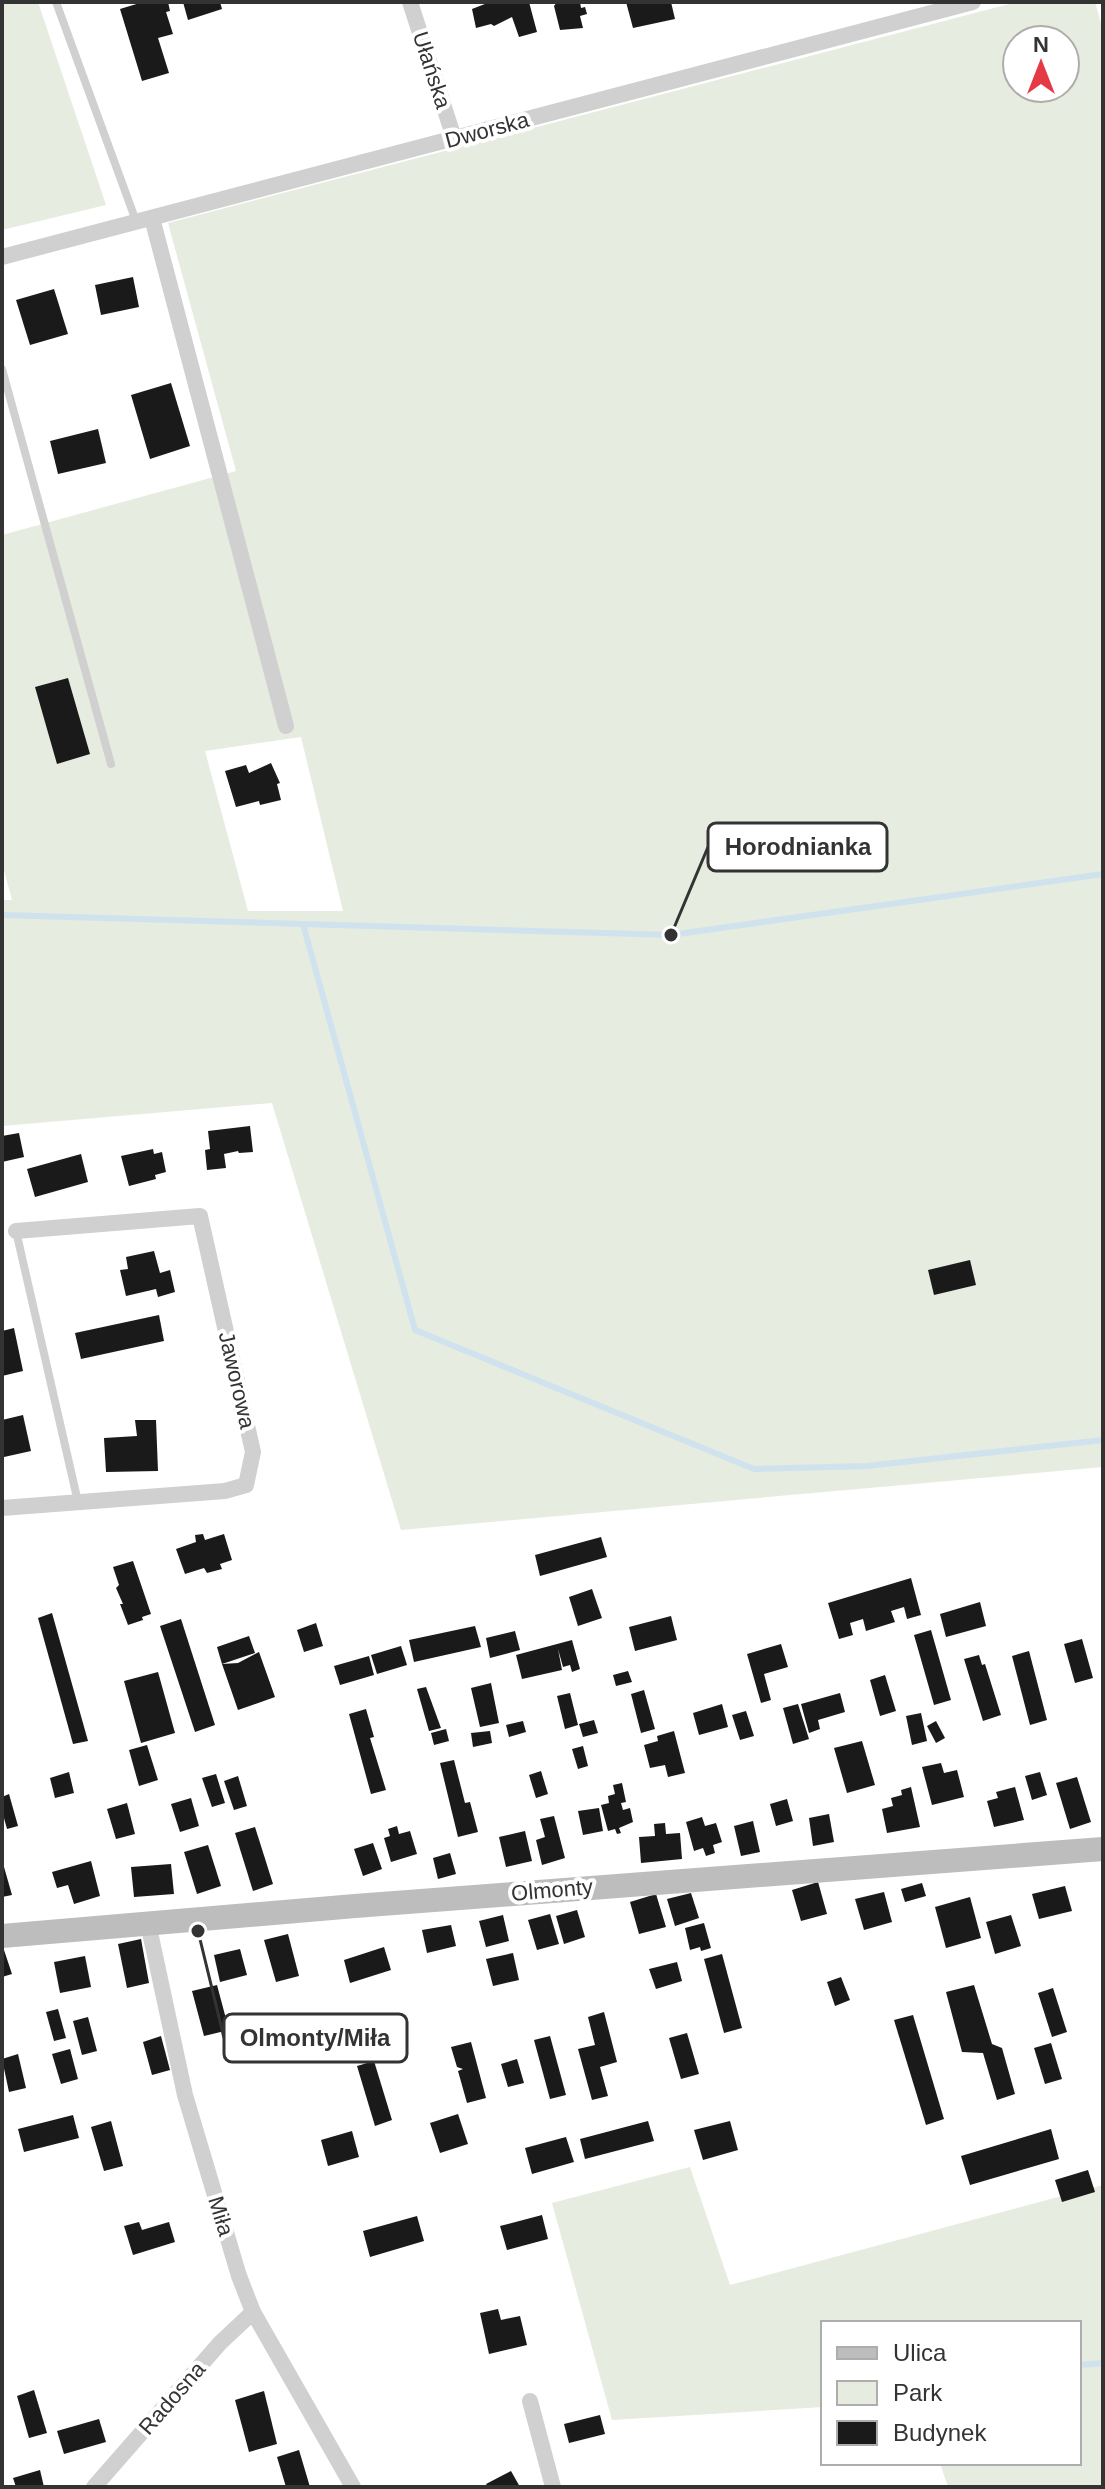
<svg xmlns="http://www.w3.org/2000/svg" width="1105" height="2489" viewBox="0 0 1105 2489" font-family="Arial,sans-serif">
<rect width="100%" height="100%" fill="#fff"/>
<g fill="#e6ecdf" fill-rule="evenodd">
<polygon points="2,2 38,2 106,205 2,230"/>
<path d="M1017,2H1095L1103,30V1467L401,1530L272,1103L2,1126V900H12L2,863V535L236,471L168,223ZM1017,40H1065V88H1017ZM301,737L343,911H248L205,751Z"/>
<polygon points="690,2167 730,2285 1103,2185 1103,2487 948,2487 940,2463 1079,2463 1079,2323 823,2323 823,2407 612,2420 552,2203"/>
</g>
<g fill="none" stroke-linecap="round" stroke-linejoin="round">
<g stroke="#cfe2ee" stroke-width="6">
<polyline points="2,915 671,935 1103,874"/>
<polyline points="303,924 415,1330 754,1469 867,1466 1103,1440"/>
<polyline points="1079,2365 1103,2363"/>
</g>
</g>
<g fill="#1a1a1a">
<polygon points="143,2 168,2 170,11 166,12 173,34 158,38 169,73 142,81 120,9"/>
<polygon points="183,2 220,2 222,9 188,20"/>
<polygon points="490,2 529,2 537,32 519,37 512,17 494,26 491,24 476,28 472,9"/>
<polygon points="557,2 580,2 581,8 585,7 587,14 580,16 583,28 560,30 554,6"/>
<polygon points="626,2 671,2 675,19 633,28"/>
<polygon points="133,277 139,307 101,315 95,285"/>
<polygon points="54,289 68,334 30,345 16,300"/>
<polygon points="171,383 190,446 150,459 131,395"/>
<polygon points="98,429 106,463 58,474 50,441"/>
<polygon points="68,678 90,754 57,764 35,687"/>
<polygon points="271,763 280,783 277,784 281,800 260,805 259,801 236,807 225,771 246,765 249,773"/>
<polygon points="250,1126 253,1152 239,1153 238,1151 224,1154 226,1168 207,1170 205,1150 210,1149 208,1131"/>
<polygon points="19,1133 24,1157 2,1162 2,1136"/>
<polygon points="153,1149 154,1154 162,1152 166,1172 155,1175 156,1179 129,1186 121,1156"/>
<polygon points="81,1154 88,1182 35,1197 27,1169"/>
<polygon points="154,1251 160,1273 170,1270 175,1292 158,1297 156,1289 126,1296 120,1270 128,1269 126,1257"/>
<polygon points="970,1260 976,1285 934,1295 928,1270"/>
<polygon points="159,1315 164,1341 81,1359 75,1333"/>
<polygon points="14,1328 23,1371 2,1376 2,1331"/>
<polygon points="23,1415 31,1451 4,1457 2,1420"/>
<polygon points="135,1420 156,1420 158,1471 106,1472 104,1438 137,1436"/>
<polygon points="203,1534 205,1540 224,1534 232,1560 220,1564 222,1569 207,1573 204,1568 185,1574 176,1549 196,1542 195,1535"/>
<polygon points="601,1537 607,1557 540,1576 535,1555"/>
<polygon points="133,1561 151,1614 142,1617 143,1620 128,1625 120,1604 123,1604 116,1588 119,1585 113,1567"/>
<polygon points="911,1578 921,1615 907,1619 904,1607 891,1611 895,1622 866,1631 863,1619 850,1623 853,1635 839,1639 828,1603"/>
<polygon points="592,1589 602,1618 578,1626 569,1597"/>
<polygon points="980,1602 986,1626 946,1637 940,1614"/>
<polygon points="52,1613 88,1741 73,1744 38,1618"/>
<polygon points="671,1616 677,1640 635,1651 629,1627"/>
<polygon points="181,1619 215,1725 195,1732 160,1626"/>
<polygon points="316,1623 323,1646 304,1652 297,1630"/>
<polygon points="475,1626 481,1647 414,1662 409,1640"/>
<polygon points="931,1630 951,1700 934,1705 914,1635"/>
<polygon points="515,1631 520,1650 490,1658 486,1638"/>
<polygon points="249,1636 255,1653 222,1664 217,1647"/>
<polygon points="1082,1639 1093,1678 1075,1683 1064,1644"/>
<polygon points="572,1640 580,1669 572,1672 570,1665 563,1667 558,1649 562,1670 522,1679 516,1655"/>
<polygon points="781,1644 788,1667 764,1674 771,1700 761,1703 747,1654"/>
<polygon points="401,1646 407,1665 377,1674 371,1655"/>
<polygon points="1029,1651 1047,1720 1030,1725 1012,1656"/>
<polygon points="259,1652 275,1697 238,1710 222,1664 238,1663"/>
<polygon points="979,1655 982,1665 985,1664 1001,1715 983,1721 964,1659"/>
<polygon points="369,1656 374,1675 340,1685 334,1666"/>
<polygon points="628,1671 632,1682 616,1686 613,1675"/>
<polygon points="158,1672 175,1733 141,1743 124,1681"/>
<polygon points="885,1675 896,1711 880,1716 870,1680"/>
<polygon points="491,1683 499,1723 480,1727 471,1688"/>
<polygon points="426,1687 441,1728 429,1731 417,1689"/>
<polygon points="644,1690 655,1729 641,1733 631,1694"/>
<polygon points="570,1693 578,1725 565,1729 557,1696"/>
<polygon points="840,1693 845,1712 818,1720 820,1729 809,1733 801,1704"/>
<polygon points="722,1704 728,1727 699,1735 693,1713"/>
<polygon points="798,1704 809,1739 793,1744 783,1708"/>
<polygon points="366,1709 374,1737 370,1738 386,1790 371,1794 349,1714"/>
<polygon points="746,1711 754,1736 740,1740 732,1715"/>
<polygon points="921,1713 927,1741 912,1745 906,1716"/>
<polygon points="594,1720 598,1733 583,1737 579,1724"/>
<polygon points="523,1721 526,1732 509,1737 506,1725"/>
<polygon points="936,1721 945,1738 936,1743 927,1726"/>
<polygon points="446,1729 449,1741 434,1745 431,1733"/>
<polygon points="490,1731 492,1743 473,1747 471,1733"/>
<polygon points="674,1731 685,1773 668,1777 665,1765 650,1768 644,1745 658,1741 657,1736"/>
<polygon points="862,1741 875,1785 847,1793 834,1748"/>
<polygon points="147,1745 158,1780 139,1786 129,1750"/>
<polygon points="583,1746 588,1766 578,1769 572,1749"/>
<polygon points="454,1760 465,1803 470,1802 478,1832 458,1837 440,1763"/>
<polygon points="941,1763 944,1773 957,1770 964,1797 932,1805 922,1767"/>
<polygon points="541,1771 548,1794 536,1798 529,1775"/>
<polygon points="69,1772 74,1793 55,1798 50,1778"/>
<polygon points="1040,1772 1047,1795 1032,1800 1025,1776"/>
<polygon points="216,1774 225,1803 212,1807 202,1778"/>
<polygon points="238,1776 247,1806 234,1810 224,1781"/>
<polygon points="1077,1777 1091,1822 1070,1829 1056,1783"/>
<polygon points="622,1783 626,1802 621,1803 623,1810 630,1808 633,1822 619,1828 621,1833 617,1834 615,1829 608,1831 601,1805 609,1803 608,1796 615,1794 613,1785"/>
<polygon points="911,1787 920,1827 887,1833 882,1809 893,1806 891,1798 902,1795 901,1790"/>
<polygon points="1015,1787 1024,1820 994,1827 987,1801 998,1798 996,1792"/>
<polygon points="9,1794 18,1826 7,1829 2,1811 2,1797"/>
<polygon points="191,1798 199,1826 180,1832 171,1804"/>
<polygon points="787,1799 793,1821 776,1826 770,1804"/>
<polygon points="127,1803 135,1834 116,1839 107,1809"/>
<polygon points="599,1808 603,1831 583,1835 578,1811"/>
<polygon points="829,1814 834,1842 813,1846 809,1818"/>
<polygon points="554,1816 565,1858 542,1865 536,1840 545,1837 540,1819"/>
<polygon points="702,1817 705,1826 716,1823 722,1842 713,1845 715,1853 706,1856 703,1848 694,1851 686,1822"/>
<polygon points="753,1821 760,1852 741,1856 734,1826"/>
<polygon points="665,1823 666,1834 680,1833 682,1859 641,1863 639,1837 655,1836 654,1824"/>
<polygon points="397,1826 399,1834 410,1831 417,1854 391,1862 384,1838 390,1836 388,1829"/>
<polygon points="255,1827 273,1884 253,1891 235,1833"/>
<polygon points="525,1831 532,1861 506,1867 499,1837"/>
<polygon points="373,1843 382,1869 363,1876 354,1849"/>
<polygon points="208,1845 221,1886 197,1894 184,1852"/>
<polygon points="450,1853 456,1874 438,1879 433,1858"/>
<polygon points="2,1860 12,1895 2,1897"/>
<polygon points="91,1861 100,1896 74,1904 68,1885 57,1888 52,1872"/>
<polygon points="171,1864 174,1894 134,1897 131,1867"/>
<polygon points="818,1882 827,1914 801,1921 792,1890"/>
<polygon points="922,1883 926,1896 905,1902 901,1889"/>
<polygon points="1065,1886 1072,1911 1039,1919 1032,1894"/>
<polygon points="884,1892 892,1922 864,1930 855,1899"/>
<polygon points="691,1893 699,1918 675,1926 667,1899"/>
<polygon points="656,1894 666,1927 639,1934 630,1902"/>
<polygon points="970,1897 981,1938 946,1948 935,1907"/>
<polygon points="577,1910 585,1937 564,1944 556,1916"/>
<polygon points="550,1914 559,1944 537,1950 528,1920"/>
<polygon points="503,1915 509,1941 486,1947 479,1921"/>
<polygon points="1011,1915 1021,1946 995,1954 986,1922"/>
<polygon points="704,1923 711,1948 701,1951 700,1947 690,1950 685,1928"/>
<polygon points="451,1925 456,1946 427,1953 422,1930"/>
<polygon points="288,1934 299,1976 276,1982 264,1940"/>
<polygon points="141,1939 149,1983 127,1988 118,1944"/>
<polygon points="384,1947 391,1970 350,1983 344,1960"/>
<polygon points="240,1949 247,1975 220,1982 214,1955"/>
<polygon points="4,1950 12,1974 2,1977 2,1951"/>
<polygon points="513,1953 519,1980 493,1986 486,1959"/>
<polygon points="722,1954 742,2028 724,2033 704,1959"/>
<polygon points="85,1956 91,1987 60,1993 54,1962"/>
<polygon points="677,1962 682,1981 656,1989 649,1969"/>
<polygon points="841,1977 850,2000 835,2006 827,1982"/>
<polygon points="217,1985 229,2030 204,2036 192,1991"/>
<polygon points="974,1985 992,2044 1002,2048 1015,2094 997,2100 983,2053 962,2052 946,1992"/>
<polygon points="1053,1988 1067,2032 1052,2037 1038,1993"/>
<polygon points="58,2009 66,2038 54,2041 46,2012"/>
<polygon points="604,2012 617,2062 600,2067 608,2096 592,2100 578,2049 595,2045 588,2017"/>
<polygon points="913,2015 944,2119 926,2125 894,2020"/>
<polygon points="88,2017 97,2051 82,2055 73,2021"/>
<polygon points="687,2033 699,2074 681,2079 669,2038"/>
<polygon points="161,2036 170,2070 152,2075 143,2042"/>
<polygon points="550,2036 566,2095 550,2099 534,2040"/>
<polygon points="471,2042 486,2098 467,2103 458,2071 463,2069 457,2067 451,2047"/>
<polygon points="1051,2043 1062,2079 1045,2084 1034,2048"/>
<polygon points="70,2049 78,2079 61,2084 52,2054"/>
<polygon points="18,2054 26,2088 9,2092 2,2059"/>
<polygon points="517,2059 524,2083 508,2087 501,2064"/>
<polygon points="374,2061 392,2120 375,2126 357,2066"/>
<polygon points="458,2114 468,2144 440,2153 430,2123"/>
<polygon points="73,2115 79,2138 24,2152 18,2129"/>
<polygon points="111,2121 123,2166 104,2171 91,2127"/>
<polygon points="648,2121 654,2141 585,2159 580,2139"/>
<polygon points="730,2121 738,2150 703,2160 694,2130"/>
<polygon points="1051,2129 1059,2159 970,2185 961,2156"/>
<polygon points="352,2131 359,2157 328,2166 321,2140"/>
<polygon points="566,2137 574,2162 532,2174 525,2148"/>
<polygon points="1088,2170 1095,2192 1062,2202 1055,2180"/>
<polygon points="542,2215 548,2239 507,2250 500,2226"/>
<polygon points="417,2216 424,2241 370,2257 363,2231"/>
<polygon points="139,2222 142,2230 169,2222 175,2242 133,2255 124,2226"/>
<polygon points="498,2309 501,2320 520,2316 527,2345 489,2354 480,2313"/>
<polygon points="34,2390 47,2433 29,2438 17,2396"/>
<polygon points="264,2391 277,2444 249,2452 235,2400"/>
<polygon points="600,2415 605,2434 569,2443 564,2424"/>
<polygon points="99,2419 106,2442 64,2454 57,2431"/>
<polygon points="299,2450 310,2487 286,2487 277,2457"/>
<polygon points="40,2470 44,2487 16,2487 13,2478"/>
<polygon points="511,2471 520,2487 488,2487 486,2484"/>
</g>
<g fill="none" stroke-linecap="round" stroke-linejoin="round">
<g stroke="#d0d0d0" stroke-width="8">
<polyline points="56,2 136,221"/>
<polyline points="2,369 111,764"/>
<polyline points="16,1231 78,1502"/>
</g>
<g stroke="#d0d0d0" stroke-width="16">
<polyline points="410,2 454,138"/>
<polyline points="152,218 286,726"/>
<polyline points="2,257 973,2"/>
<polyline points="2,1508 225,1491 246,1485 253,1452 200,1216 16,1231"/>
<polyline points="148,1923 185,2095 239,2276 253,2312 353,2487"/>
<polyline points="530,2401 553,2487"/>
<polyline points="94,2487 220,2343 253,2312"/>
</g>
<polyline stroke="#bdbdbd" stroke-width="24" points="2,1936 355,1906 1103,1849"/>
</g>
<g text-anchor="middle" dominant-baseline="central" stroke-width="8" stroke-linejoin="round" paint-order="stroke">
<g font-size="22" fill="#333" stroke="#fff">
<text transform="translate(432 70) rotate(72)">Ułańska</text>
<text transform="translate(487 130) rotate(-15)">Dworska</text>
<text transform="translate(237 1380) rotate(77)">Jaworowa</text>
<text transform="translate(552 1890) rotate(-5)">Olmonty</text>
<text transform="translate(221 2216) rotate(73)">Miła</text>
<text transform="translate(172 2398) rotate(-49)">Radosna</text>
</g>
</g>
<path fill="none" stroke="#333" stroke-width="3" d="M671 935L708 847M198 1931L224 2038"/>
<g fill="#333" stroke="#fff" stroke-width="3">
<circle cx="671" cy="935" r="8"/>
<circle cx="198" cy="1931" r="8"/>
</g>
<g fill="#fff" stroke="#333" stroke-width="3">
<rect x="708" y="823" width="179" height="48" rx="8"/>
<rect x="224" y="2014" width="183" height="48" rx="8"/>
</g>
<g font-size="24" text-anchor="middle" font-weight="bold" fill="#333">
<text x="798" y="855">Horodnianka</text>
<text x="315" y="2046">Olmonty/Miła</text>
</g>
<rect width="1105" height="2489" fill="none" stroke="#333333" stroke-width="8"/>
<rect x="821" y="2321" width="260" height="144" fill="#ffffff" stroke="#adadad" stroke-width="2"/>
<rect x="837" y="2347" width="40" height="12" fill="#bdbdbd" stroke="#adadad" stroke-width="2"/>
<text x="893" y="2361" font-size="24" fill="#333333">Ulica</text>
<rect x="837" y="2381" width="40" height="24" fill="#e6ecdf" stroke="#adadad" stroke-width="2"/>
<text x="893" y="2401" font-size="24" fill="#333333">Park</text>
<rect x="837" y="2421" width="40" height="24" fill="#1a1a1a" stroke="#adadad" stroke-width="2"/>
<text x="893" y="2441" font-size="24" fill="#333333">Budynek</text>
<g transform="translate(1041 64)"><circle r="38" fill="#ffffff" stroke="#adadad" stroke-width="2"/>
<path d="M0-6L14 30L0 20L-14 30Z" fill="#e63946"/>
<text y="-12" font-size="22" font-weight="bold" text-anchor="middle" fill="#333333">N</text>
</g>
</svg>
